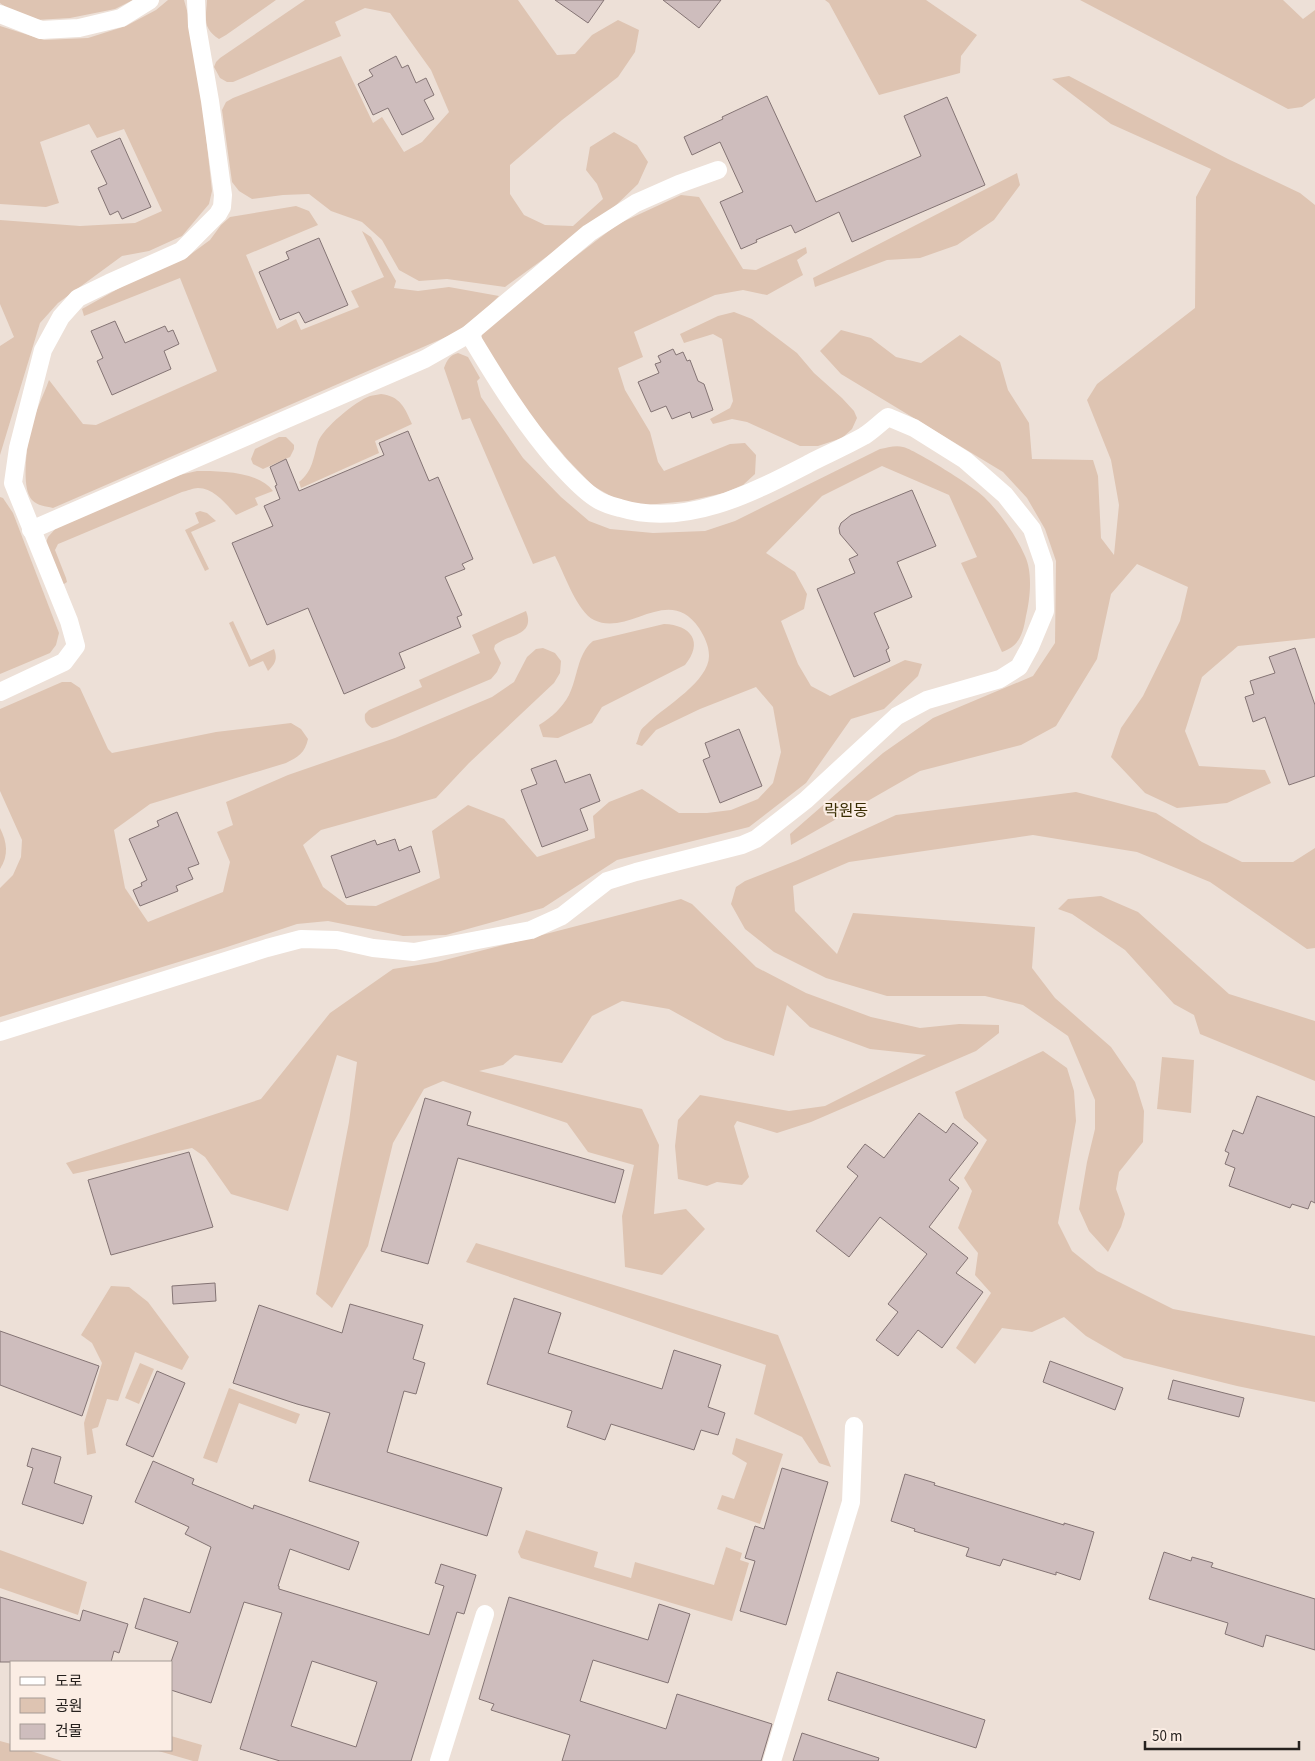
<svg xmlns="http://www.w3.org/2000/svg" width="1315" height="1761" viewBox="0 0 1315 1761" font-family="'Source Sans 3','Noto Sans KR',sans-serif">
<rect width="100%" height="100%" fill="#ede0d7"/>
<g fill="#dec4b2">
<polygon points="0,0 133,0 115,9 70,18 36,20 8,9 0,3"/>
<polygon points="168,0 184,0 188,14 203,108 212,191 209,204 182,236 149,251 122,256 58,303 40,323 0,455 0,346 14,337 0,304 0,220 80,226 135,223 162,211 124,129 97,138 89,124 40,142 59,203 46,207 0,204 0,26 44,40 88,38 126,26 156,10"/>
<path d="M207,0H276L226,35L219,39C202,28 206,18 207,0Z"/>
<polygon points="305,0 518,0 557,55 575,54 592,35 618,20 639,30 635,52 618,77 562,120 510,165 510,194 524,215 545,225 573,226 603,199 597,184 586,170 590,147 614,132 637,145 648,162 638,184 611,210 505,287 447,279 419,281 399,270 382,240 362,222 331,211 309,194 283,195 252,199 239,191 232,182 222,110 226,102 233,98 341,56 373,123 382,117 404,152 422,142 449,112 431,70 390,13 365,8 335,22 341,36 233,82 227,82 220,78 214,67 216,62 220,58"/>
<polygon points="825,0 926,0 977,35 961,56 960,73 879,95 829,3"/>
<polygon points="1080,0 1283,0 1303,19 1315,10 1315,98 1302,107 1288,109"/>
<polygon points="1069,76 1228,159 1300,193 1315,205 1315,638 1238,646 1202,677 1185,731 1199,766 1265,770 1271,783 1227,803 1177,808 1145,793 1111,757 1121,728 1143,696 1180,621 1188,587 1137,564 1111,594 1097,659 1056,726 1021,745 920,771 791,845 790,834 883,753 933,718 1033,676 1055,643 1056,561 1045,529 1027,498 1003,472 841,374 820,351 841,330 871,338 896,357 921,363 960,335 1000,362 1008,390 1029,423 1032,459 1093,460 1098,476 1101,538 1114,555 1119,505 1111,460 1087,400 1097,384 1195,308 1196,197 1211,169 1111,124 1052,79"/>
<polygon points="1017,173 1020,185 994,220 957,245 920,258 887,260 815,287 813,278"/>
<polygon points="681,195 699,197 743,269 756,270 806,247 807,253 797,260 803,275 767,295 743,290 715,295 634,332 643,357 618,368 625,390 650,432 658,462 664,471 730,444 745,443 756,455 755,474 743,485 724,493 688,501 646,505 618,500 593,486 567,459 519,402 482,345 482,333 529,292 618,224"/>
<path d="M296,206L309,211L318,225L246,255L277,329L296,319L301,330L359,307L351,291L384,277L362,231L371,237L396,281L394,288L418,291L449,287L499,296L475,320L453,334L53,508C45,506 38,506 32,500C21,488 27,450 29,435C33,416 43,397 49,380L83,424L96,425L217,371L180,278L84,316L82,309L132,281L187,257L210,240L221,225L230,217Z"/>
<polygon points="734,312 752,319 797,353 814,373 842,398 854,411 857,418 852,429 842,438 818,446 800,446 747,422 732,419 713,424 710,419 730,408 733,401 722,339 713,334 684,343 680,334 718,316"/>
<path d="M458,353L468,357L480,378L477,381L481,397L523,458L561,497L589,521L610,529L653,533L705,531L735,521L880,449C887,448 895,445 903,447C914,449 976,488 984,497C1001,514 1015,534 1025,556C1033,573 1030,599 1026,616C1023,633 1020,646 1002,652L961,563L977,557L949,495L882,466L822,496L766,553L795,572L807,594L804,609L781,621L798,664L811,686L830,696L905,660L922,664L918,676L884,709L851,719L806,783L749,827L617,860L543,908L446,935L403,936L328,921L297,924L224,948L0,1017V888L13,875L21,857L22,840L0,791V709L62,682H71L80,688L108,749L112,753L216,732L291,723L301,729L308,739C305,753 298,757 286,763L150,804L114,830L125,888L148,922L223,892L230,862L217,832L233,825L226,802L288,775L395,738L492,697L514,682L527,657L536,649L543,648L555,653L561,661L560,673L554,683L469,763L436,798L321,830L303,845L323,887L347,905L376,906L440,878L432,831L468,805L504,819L537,857L595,838L593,816L609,802L642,789L679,813H707L731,810L758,799L773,783L781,752L773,707L756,687L700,709L656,730L642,746L636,744C638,740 639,734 641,730C643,727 647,724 649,722C666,706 709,681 709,656C709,645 704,636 699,628C669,583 629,637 594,620C577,612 564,573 555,556L533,564L470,418L462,420L444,368C447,360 450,355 458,353Z"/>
<path d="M381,394C400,396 405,408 412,424L375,441L379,453L301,488L299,482C313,471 313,458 318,442C323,428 356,401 370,396C373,395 378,395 381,394Z"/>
<polygon points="279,437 286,437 294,445 294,449 290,457 263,469 253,464 251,459 255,449"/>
<path d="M197,471C219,471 259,471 273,491L255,498L258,505L236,515C226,504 214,488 198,488C193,488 187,491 182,492L63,542L58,544L55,550L66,578L67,582L64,584L60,585L45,545L48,537L57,527L175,476Z"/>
<polygon points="0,497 3,498 13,513 59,633 56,645 50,653 0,674"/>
<polygon points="200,511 207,513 216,521 191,532 209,569 205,571 185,530 199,523 195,513"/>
<path d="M526,611C536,636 508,634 495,645L494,649L501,663L497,672L491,679L377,727L372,728C366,724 364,721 365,714L369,710L422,687L419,680L480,653L472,635Z"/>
<path d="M233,621L251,660L274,649C278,659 275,664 268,671L263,661L249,667L229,623Z"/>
<path d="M664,624C691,625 704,642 685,665L602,707L592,723L558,738L543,737L539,725C552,717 562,708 569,695C578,677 577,654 593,641Z"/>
<polygon points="1076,792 1156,813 1202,842 1242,862 1293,862 1315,848 1315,948 1307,949 1210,882 1137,852 1033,835 849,862 793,886 795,911 837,954 853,913 1035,927 1032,968 1055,998 1111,1047 1135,1082 1144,1111 1143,1142 1119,1172 1116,1189 1125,1214 1121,1227 1108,1252 1089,1231 1079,1209 1087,1162 1095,1129 1095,1100 1068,1036 1023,1005 985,996 887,996 826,978 774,952 745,929 731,904 736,887 745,881 798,860 896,815"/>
<path d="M0,828C7,842 9,855 0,869Z"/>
<polygon points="1101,896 1138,912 1229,994 1315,1021 1315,1081 1200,1034 1194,1015 1174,1004 1125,950 1072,914 1058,909 1068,899"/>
<polygon points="681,899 692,904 756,967 806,993 871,1017 920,1028 959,1024 999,1025 999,1033 976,1051 811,1122 777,1133 737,1121 734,1126 749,1177 742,1185 717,1182 707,1186 678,1179 675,1146 678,1120 700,1095 789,1111 825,1106 926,1055 870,1049 810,1027 787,1005 774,1056 725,1040 669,1009 622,1001 592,1016 562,1063 515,1055 503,1065 479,1071 642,1109 659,1145 654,1214 686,1209 705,1229 662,1275 625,1267 622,1216 634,1165 588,1152 567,1123 443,1081 424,1089 393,1143 368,1246 332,1308 316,1294 349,1122 357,1062 337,1055 288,1211 231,1194 205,1157 192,1148 73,1174 66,1163 261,1099 330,1013 393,969 437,962"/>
<polygon points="1043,1051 1067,1068 1074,1091 1076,1121 1058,1223 1072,1251 1097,1271 1173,1309 1315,1336 1315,1402 1237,1386 1124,1358 1086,1336 1064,1317 1032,1332 1002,1328 975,1364 956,1348 991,1293 975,1275 978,1253 958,1228 972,1191 964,1178 987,1140 964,1118 955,1092"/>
<polygon points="1162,1057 1194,1060 1191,1113 1157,1109"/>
<polygon points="476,1243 778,1335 831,1467 819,1463 802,1437 754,1414 766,1365 466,1262"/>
<polygon points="111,1286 129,1287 148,1302 189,1357 182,1370 135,1352 118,1401 107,1399 98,1427 92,1429 96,1453 87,1455 84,1423 102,1363 92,1343 81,1335"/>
<polygon points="140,1363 154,1369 139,1404 125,1398"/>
<polygon points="229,1388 300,1414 296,1424 239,1403 217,1463 203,1458"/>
<polygon points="736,1438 783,1454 760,1524 717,1509 722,1495 734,1499 747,1463 732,1454"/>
<polygon points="526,1530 598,1552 594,1567 631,1578 635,1562 714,1585 726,1547 742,1553 740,1560 749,1563 732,1621 521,1558 518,1552"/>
<polygon points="0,1550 87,1582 78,1615 0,1588"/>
<polygon points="171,1736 202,1745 198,1761 193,1761 155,1750 171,1750"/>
<polygon points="0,1741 11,1744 11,1750 28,1750 62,1761 0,1761"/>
</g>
<g fill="#cebdbd" stroke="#847474" fill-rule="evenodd">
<polygon points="555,0 604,0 588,23"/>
<polygon points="663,0 721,0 699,28"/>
<polygon points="396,56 402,68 408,65 416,83 426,78 434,95 424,100 434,119 402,135 388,108 373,115 358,84 373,76 369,70"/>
<polygon points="767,96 816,202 921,156 904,116 947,97 985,185 852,242 839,212 795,233 791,225 756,240 757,242 741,249 720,202 743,192 720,142 692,155 684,137 723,119 722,117"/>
<polygon points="120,138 151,207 122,219 118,211 110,215 98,188 107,184 91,151"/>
<polygon points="319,238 348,305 305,323 299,312 280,320 259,272 289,259 286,252"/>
<polygon points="115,321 125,343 165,326 168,332 173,330 179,344 164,351 171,369 112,395 97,361 103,358 91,331"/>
<polygon points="673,349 676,355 683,352 687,361 690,360 698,381 704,384 713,410 692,418 690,412 672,419 666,406 651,412 638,382 659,373 655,364 661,362 658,356"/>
<polygon points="408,431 429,481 438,477 473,559 462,564 465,569 445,577 462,615 457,617 461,627 399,653 405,668 344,694 308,608 267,625 232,543 273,526 264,506 280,499 275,486 277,485 270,467 286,459 299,491 384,455 379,443"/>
<polygon points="912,490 936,546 897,562 912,597 874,613 889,648 886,650 890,661 854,677 817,589 855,573 849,559 858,555 840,534 839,528 841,523 851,515"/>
<polygon points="1295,648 1315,705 1315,776 1289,785 1265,717 1253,722 1245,697 1254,694 1250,681 1275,673 1269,657"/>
<polygon points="739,729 762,786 720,803 703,760 710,757 705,743"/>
<polygon points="556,760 565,783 590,774 600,801 580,809 588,830 542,847 521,790 537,784 531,769"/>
<polygon points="177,812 199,864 188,868 193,879 176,886 178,891 140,906 133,890 142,886 141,883 147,880 129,839 159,826 157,821"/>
<polygon points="395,839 399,851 411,846 420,872 346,898 331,856 375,840 377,845"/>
<polygon points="1257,1096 1315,1117 1315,1203 1311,1201 1308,1209 1292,1204 1290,1208 1229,1186 1235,1168 1225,1164 1229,1153 1225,1151 1233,1130 1243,1134"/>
<polygon points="425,1098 471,1112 467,1125 624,1170 615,1203 458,1158 428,1264 381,1251"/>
<polygon points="919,1113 946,1133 953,1123 978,1143 949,1180 959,1188 929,1227 968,1258 956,1273 983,1292 942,1348 918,1330 898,1356 876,1340 898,1312 888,1304 927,1254 880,1217 849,1257 816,1231 858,1176 847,1167 865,1144 884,1158"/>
<polygon points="189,1152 213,1227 111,1255 88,1180"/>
<polygon points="215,1283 216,1301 173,1304 172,1286"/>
<polygon points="514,1298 561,1313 548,1353 662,1389 674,1350 721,1365 708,1407 725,1413 718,1435 701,1430 694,1450 611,1424 605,1440 567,1427 572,1411 487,1384"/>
<polygon points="350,1304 423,1325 413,1359 425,1363 416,1394 404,1391 387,1452 502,1488 487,1536 309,1481 330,1413 297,1404 233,1383 259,1305 342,1333"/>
<polygon points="0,1331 99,1366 82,1416 0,1385"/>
<polygon points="1050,1361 1123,1388 1115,1410 1043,1382"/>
<polygon points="157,1371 185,1383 153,1457 126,1445"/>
<polygon points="1173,1380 1244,1398 1239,1417 1168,1399"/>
<polygon points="32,1448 61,1457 54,1483 92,1496 83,1524 22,1504 33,1468 27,1466"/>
<path d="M153,1461L194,1479L192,1484L253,1509L254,1505L359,1542L349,1570L290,1549L278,1586H279V1589L429,1635L444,1586L435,1583L441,1564L476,1575L464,1614L457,1612L411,1761H280L240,1749L282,1613L244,1602L211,1703L171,1690V1662L178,1642L135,1628L144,1598L190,1613L211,1547L185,1534L189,1527L135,1502ZM312,1661L377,1682L356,1747L291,1726Z"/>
<polygon points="782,1468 828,1482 786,1625 740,1611 755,1561 745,1558 755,1526 764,1529"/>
<polygon points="905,1474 935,1483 934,1485 1064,1525 1064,1523 1094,1532 1080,1580 1056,1572 1056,1575 1003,1559 1000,1566 966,1556 969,1548 914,1531 915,1529 891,1521"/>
<polygon points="1164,1552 1191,1561 1192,1557 1213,1563 1211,1567 1315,1599 1315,1650 1266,1635 1263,1647 1225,1634 1228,1623 1149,1599"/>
<polygon points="0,1597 80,1621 83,1610 128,1624 119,1653 114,1651 111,1662 0,1662"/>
<polygon points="509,1597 648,1640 659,1604 690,1614 668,1683 593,1660 580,1701 666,1729 677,1694 772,1724 761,1761 562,1761 570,1735 491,1710 494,1704 479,1699"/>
<polygon points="837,1672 985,1720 976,1748 828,1700"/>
<polygon points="802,1733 879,1758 878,1761 793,1761"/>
</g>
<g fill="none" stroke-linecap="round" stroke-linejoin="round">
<g stroke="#fff" stroke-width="18">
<polyline points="0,14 41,30 79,28 121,18 150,0"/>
<polyline points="31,530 425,359 469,334 589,233 636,203 679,184 718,170"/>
<polyline points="0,692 64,662 76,646 69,621 13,483 18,448 43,350 61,317 78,298 109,283 181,251 218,214 222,207 223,195 210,101 197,26 196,0"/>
<path d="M0,1032L267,948L301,939L337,940L373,948L414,952L531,930L562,916L607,881L636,872L742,845L756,839L806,800L897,716L927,700L1000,679L1019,667L1030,647L1045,611L1044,564L1032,529L1005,495L965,460L914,428L888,417C880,423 872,431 864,436C846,446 828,454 810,463C752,493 686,528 620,508C612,506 602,503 595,498C581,489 569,475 557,462C523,423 496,379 469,334"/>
<polyline points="439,1761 485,1614"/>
<polyline points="772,1761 851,1502 854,1426"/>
</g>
</g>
<g text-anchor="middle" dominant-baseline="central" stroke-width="4.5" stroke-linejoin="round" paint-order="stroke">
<g font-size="16" fill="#392d02" stroke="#fbede4">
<text x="846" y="811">락원동</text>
</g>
</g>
<rect x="10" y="1661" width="162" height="90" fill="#fbede4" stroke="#a69b95"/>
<rect x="20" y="1677" width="25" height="8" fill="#ffffff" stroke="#a69b95"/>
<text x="55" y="1686" font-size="15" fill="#26211e">도로</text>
<rect x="20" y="1698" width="25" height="15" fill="#dec4b2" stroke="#a69b95"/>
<text x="55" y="1711" font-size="15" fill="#26211e">공원</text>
<rect x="20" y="1724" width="25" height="15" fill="#cebdbd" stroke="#a69b95"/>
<text x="55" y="1736" font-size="15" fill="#26211e">건물</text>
<path d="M1145 1741v8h154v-8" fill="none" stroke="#26211e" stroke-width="2.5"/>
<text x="1152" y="1741" font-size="15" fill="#26211e" stroke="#fbede4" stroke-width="4" paint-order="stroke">50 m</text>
</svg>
